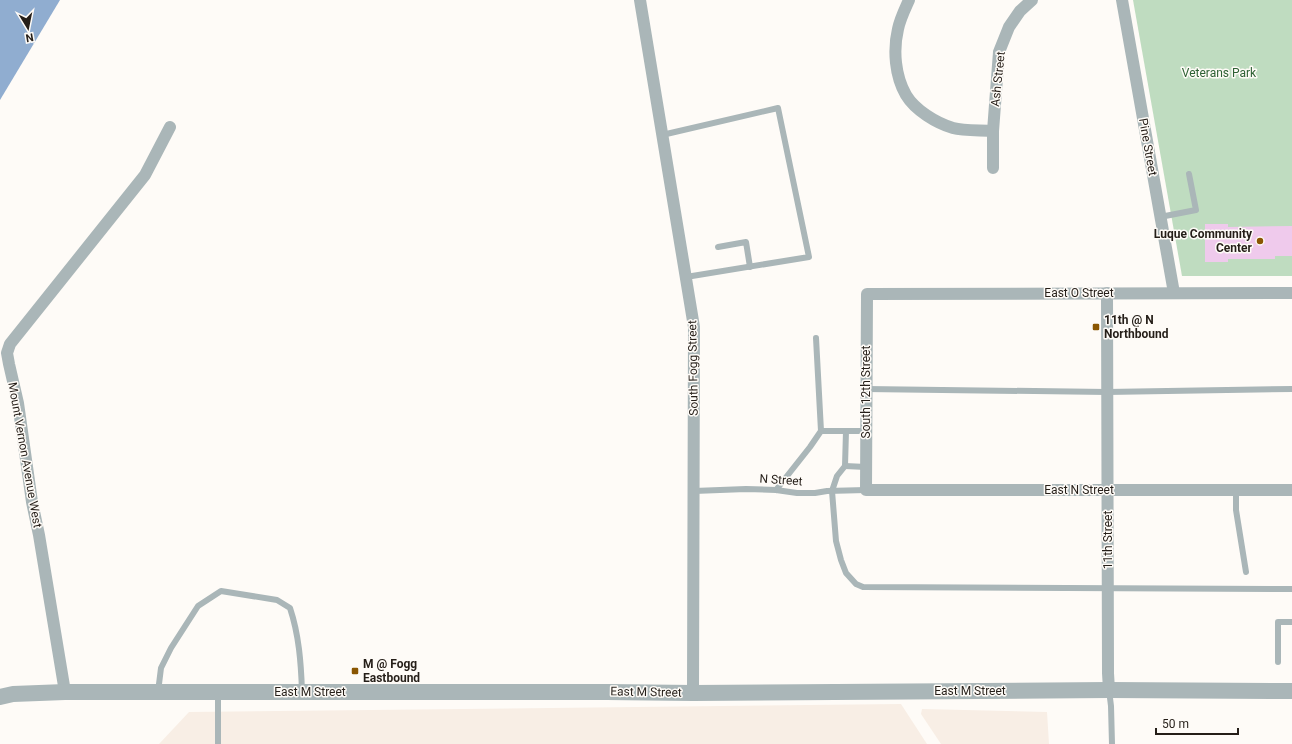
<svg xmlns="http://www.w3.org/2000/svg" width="1292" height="744" viewBox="0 0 1292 744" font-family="Roboto,sans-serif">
<rect width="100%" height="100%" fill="#fefbf7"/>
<g fill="#f8eee5">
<polygon points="901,704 927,744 159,744 189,712"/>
<polygon points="922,709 1047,712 1049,744 941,744 921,714"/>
</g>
<polygon fill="#bfdcc0" points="1133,0 1292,0 1292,276 1182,276"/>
<polygon fill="#90add0" points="0,0 60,0 0,100"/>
<polygon fill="#efcaec" points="1205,224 1228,224 1228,227 1292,226 1292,256 1275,256 1275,259 1228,259 1228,262 1205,262"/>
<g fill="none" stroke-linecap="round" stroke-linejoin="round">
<g stroke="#aab6b8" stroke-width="6">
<polyline points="662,135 778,108 809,257 686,277"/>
<polyline points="1160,217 1196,210 1189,174"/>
<polyline points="718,247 746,242 750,267"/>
<polyline points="866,389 1107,392 1292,389"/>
<polyline points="821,431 866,431"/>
<polyline points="846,431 845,466 837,476 832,491 836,541 841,560 846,573 856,584 863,587 1292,589"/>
<polyline points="845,466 866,467"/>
<polyline points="776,490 810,447 821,431 816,338"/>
<polyline points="1236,490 1236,510 1246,572"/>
<polyline points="694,491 746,489 776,490 797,493 815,493 827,491 866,490"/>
<polyline points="1278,662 1278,622 1292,622"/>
<polyline points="1109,690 1111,706 1112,744"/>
<path d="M158,692L161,668L171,648L198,606L221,591L277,600L290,608C299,635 301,663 302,691"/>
<polyline points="218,693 218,744"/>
</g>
<g stroke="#aab6b8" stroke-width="12">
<polyline points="640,0 694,327 693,693"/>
<path d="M909,0C905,9 900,19 898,29C893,50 895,76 906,95C915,110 936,123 953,128C964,131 981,130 993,131"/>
<polyline points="1122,0 1174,293"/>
<polyline points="993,168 993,131 999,52 1009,27 1020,11 1032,0"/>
<polyline points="1107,293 1108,673 1109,690"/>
<polyline points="1292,293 867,294 866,490 1292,490"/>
<polyline points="65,692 39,535 32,502 18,403 9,364 7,353 10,344 145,175 170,127"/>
</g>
<polyline stroke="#aab6b8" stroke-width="16" points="0,697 13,694 65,692 607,692 693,693 1109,690 1292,691"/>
</g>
<g fill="#8a5602" stroke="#fefbf7" stroke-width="1.5">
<circle cx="1260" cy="241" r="4"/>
<rect x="1092" y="323" width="8" height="8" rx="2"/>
<rect x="351" y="667" width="8" height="8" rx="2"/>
</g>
<g text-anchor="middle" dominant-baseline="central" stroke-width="3" stroke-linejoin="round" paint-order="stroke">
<g font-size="12" fill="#2e6134" stroke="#fefbf7">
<text x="1219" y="73">Veterans Park</text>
</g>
<g font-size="12" fill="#251e18" stroke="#fefbf7">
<text transform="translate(998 79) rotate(-84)">Ash Street</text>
<text transform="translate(1148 147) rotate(80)">Pine Street</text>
<text x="1079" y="293">East O Street</text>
<text transform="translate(693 368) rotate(-91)">South Fogg Street</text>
<text transform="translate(866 392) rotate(-90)">South 12th Street</text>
<text transform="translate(25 455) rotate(80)">Mount Vernon Avenue West</text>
<text transform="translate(781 480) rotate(4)">N Street</text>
<text x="1079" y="490">East N Street</text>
<text transform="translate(1108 540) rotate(-90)">11th Street</text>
<text x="970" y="691">East M Street</text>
<text x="310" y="692">East M Street</text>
<text transform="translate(646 692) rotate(1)">East M Street</text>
</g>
<g font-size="12" font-weight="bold" fill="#251e18" stroke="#fefbf7" text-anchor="start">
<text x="1252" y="234" text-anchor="end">Luque Community<tspan x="1252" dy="14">Center</tspan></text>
<text x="1104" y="320">11th @ N<tspan x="1104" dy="14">Northbound</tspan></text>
<text x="363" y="664">M @ Fogg<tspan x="363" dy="14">Eastbound</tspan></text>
</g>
</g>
<g transform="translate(28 28) rotate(170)" stroke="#fefbf7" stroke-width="3" paint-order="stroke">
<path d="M0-3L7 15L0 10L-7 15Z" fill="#251e18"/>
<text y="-6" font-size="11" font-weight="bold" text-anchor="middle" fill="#251e18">N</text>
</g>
<path d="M1156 728v6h82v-6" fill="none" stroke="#251e18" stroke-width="2"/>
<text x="1162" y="728" font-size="12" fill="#251e18" stroke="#fefbf7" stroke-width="3" paint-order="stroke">50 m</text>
</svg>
